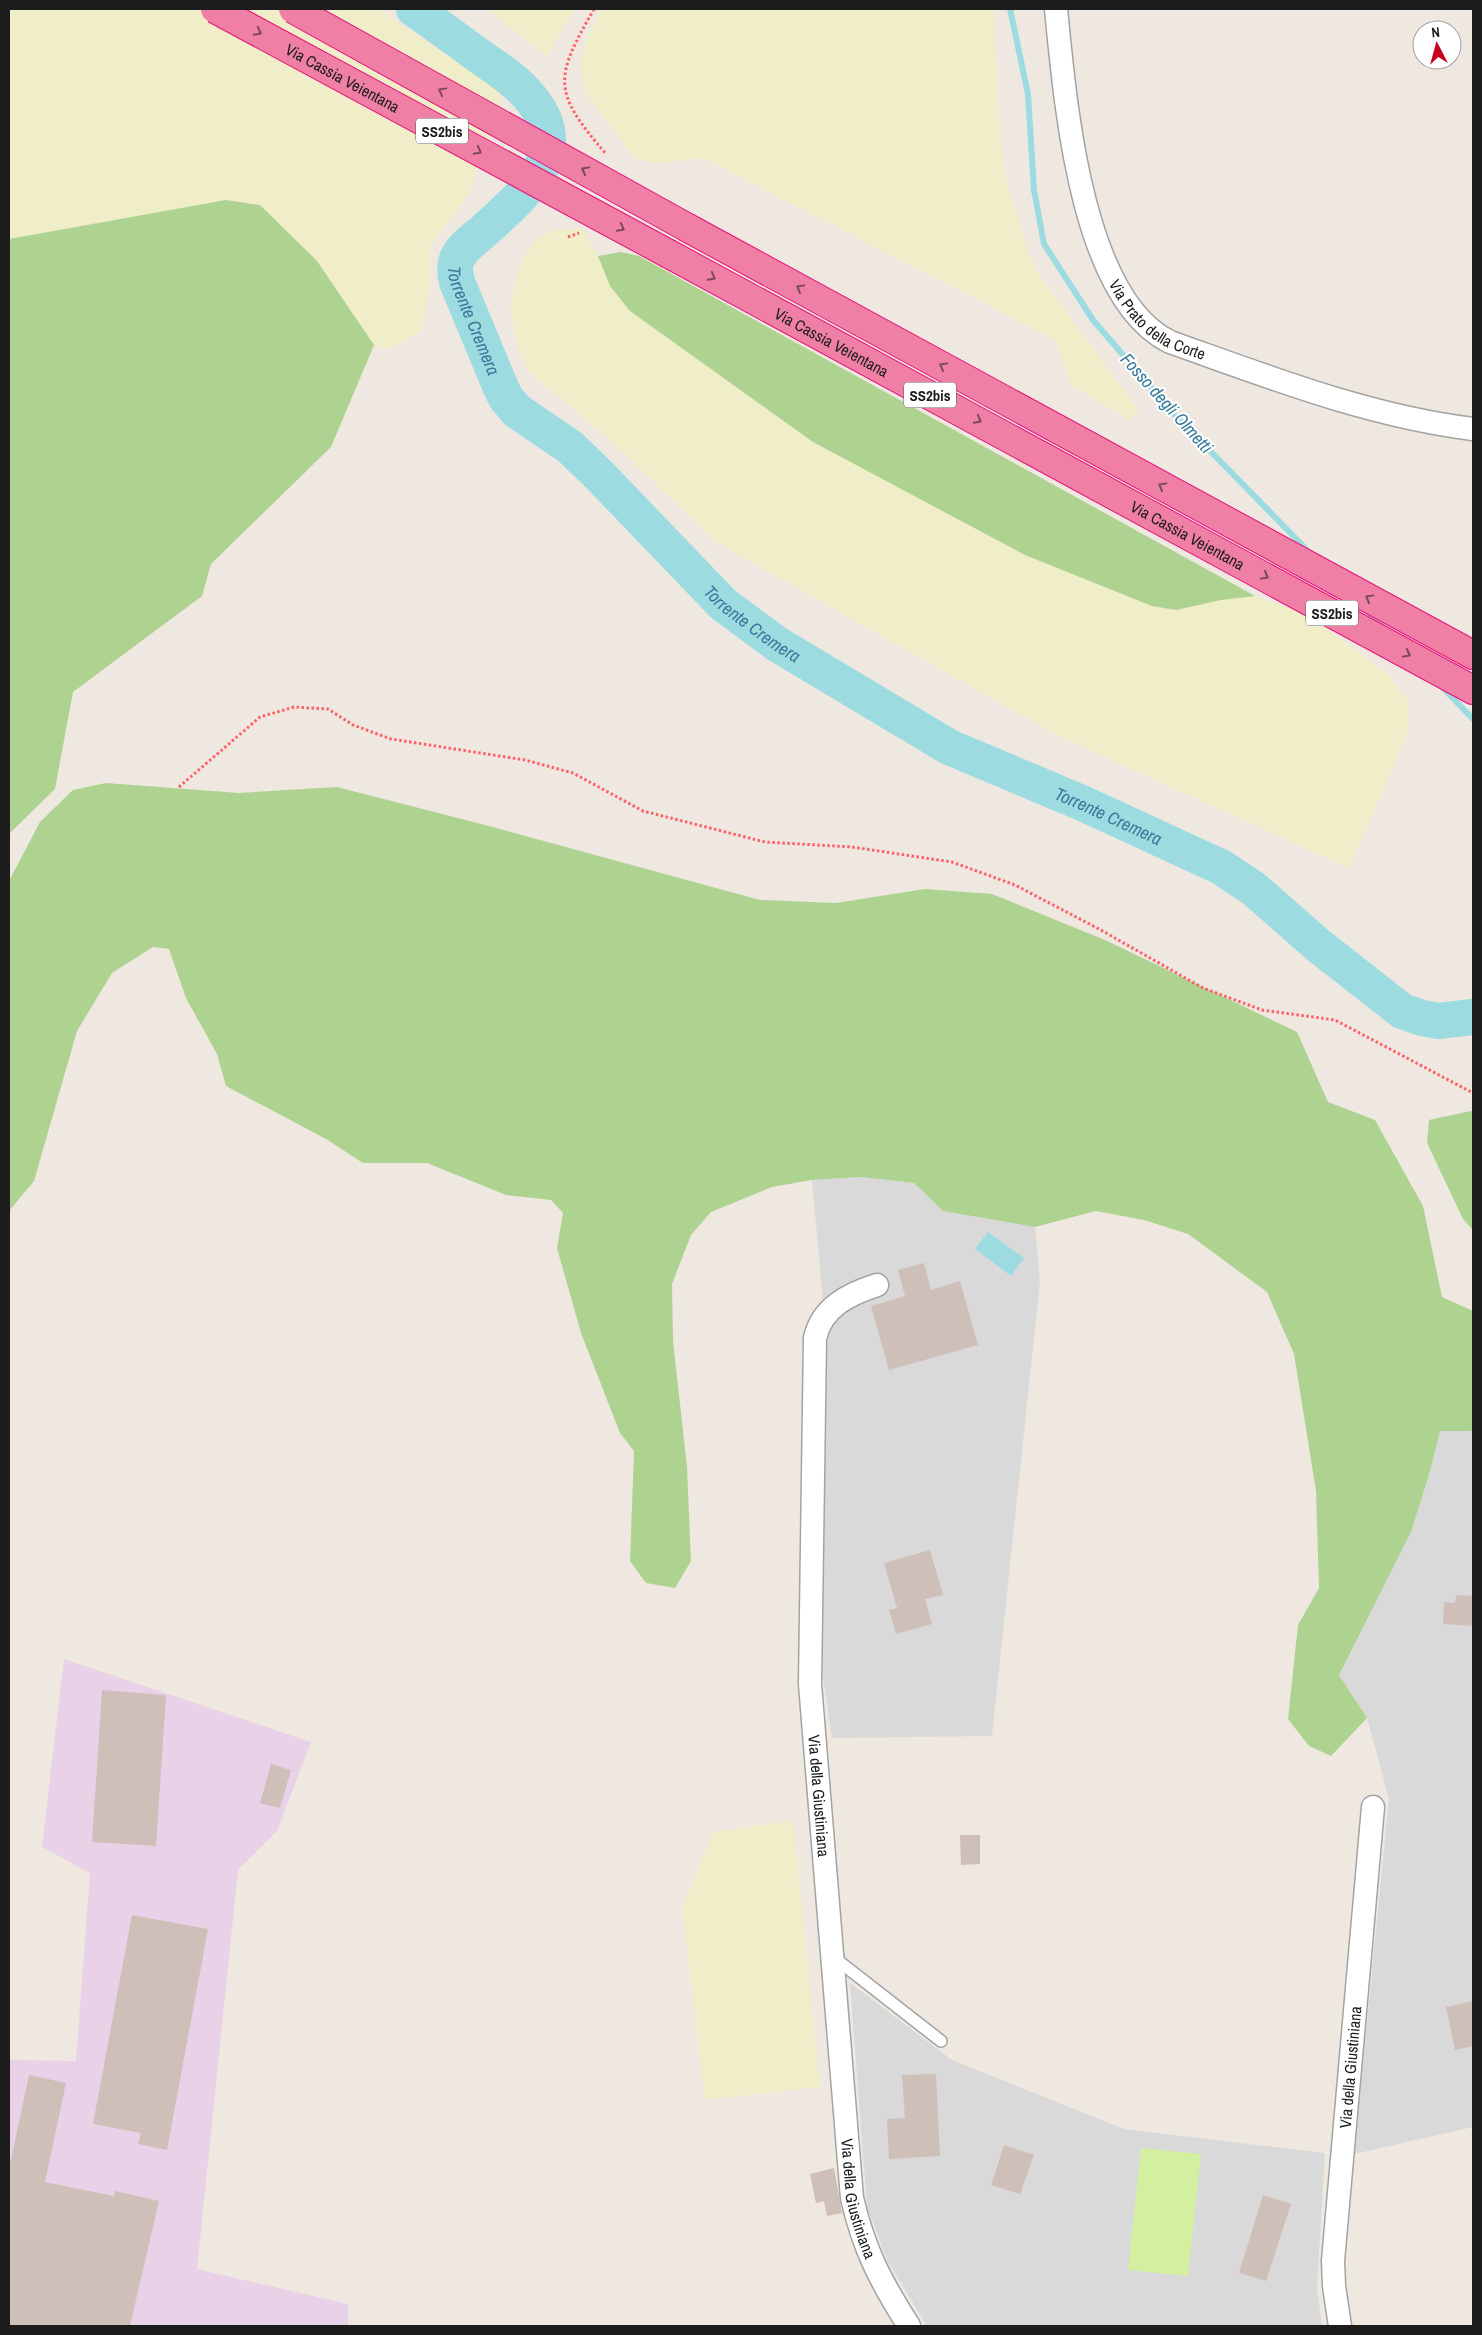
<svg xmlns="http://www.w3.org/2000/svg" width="1482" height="2335" viewBox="0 0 1482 2335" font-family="'Archivo Narrow',sans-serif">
<rect width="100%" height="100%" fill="#efe8e0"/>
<g fill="#dad9d9">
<polygon points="862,1177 914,1183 943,1211 1035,1227 1040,1281 992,1736 832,1738 822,1669 827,1347 812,1180"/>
<polygon points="1473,1429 1473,2127 1354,2154 1389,1799 1367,1718 1339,1675 1411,1532 1429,1475 1440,1430 1471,1431"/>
<polygon points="850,1983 952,2060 1124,2129 1325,2153 1317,2287 1322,2326 927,2326 887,2260 867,2207"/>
</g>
<polygon fill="#e9d1e8" points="64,1659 311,1742 277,1831 238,1870 197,2269 348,2304 348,2326 9,2326 9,2060 76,2061 90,1873 42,1847"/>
<g fill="#f0edc9">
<polygon points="9,9 378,9 498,89 501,106 469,193 429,248 429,290 421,332 387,350 374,345 317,261 260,205 225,200 9,239"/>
<polygon points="487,9 574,9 547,56"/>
<polygon points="603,9 993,9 1000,131 1005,174 1028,253 1044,282 1139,411 1129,420 1070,384 1056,340 703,158 657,163 635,159 585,92 580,62 589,32"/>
<polygon points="582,228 598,256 610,286 630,311 813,442 1025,555 1152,606 1176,610 1221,600 1255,596 1311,616 1388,674 1409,702 1408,732 1349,868 1057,735 718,543 614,444 528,371 517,345 510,304 522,259 535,241 551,231"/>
<polygon points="793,1821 820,2087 705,2100 682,1906 714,1832"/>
</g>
<polygon fill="#d3efa0" points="1141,2148 1201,2154 1188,2276 1128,2270"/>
<g fill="#aed290">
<polygon points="226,200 260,205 317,261 374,345 331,447 211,564 202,596 73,692 55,789 9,834 9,239"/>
<polygon points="621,252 639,256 1255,596 1221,600 1176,610 1152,606 1025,555 813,442 630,311 610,286 598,256"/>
<polygon points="106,783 239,793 337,787 489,826 760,900 836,903 925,889 992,894 1105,940 1297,1032 1328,1102 1375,1120 1423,1206 1442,1297 1473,1311 1473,1429 1471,1431 1440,1431 1429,1475 1411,1532 1339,1675 1367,1718 1331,1756 1309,1746 1288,1719 1298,1625 1319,1588 1316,1491 1294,1354 1267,1292 1188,1234 1144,1220 1096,1211 1035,1227 943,1211 914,1183 862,1177 812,1180 772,1187 711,1212 691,1235 672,1284 673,1341 687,1467 691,1561 675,1588 646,1583 630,1561 634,1451 620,1433 581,1333 557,1248 563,1213 551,1200 506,1195 427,1163 363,1163 326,1139 226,1086 217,1054 186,998 169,949 153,947 112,973 77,1031 34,1181 9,1211 9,881 40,822 73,790"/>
<polygon points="1471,1111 1473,1112 1473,1230 1463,1219 1427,1143 1429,1120"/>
</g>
<polygon fill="#9cdce1" points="988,1232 1024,1258 1011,1276 975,1249"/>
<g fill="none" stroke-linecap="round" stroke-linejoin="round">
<g stroke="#9cdce1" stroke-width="6">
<polyline points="1010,9 1028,94 1034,190 1044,244 1093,320 1172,412 1311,554"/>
<polyline points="1367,611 1385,629"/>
<polyline points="1441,686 1473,719"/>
</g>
<path stroke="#9cdce1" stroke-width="36" id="s1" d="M414,9C437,25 460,42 482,58C498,69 514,79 527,94C577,149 527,192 486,229C476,238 462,247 457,259C454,267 455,274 457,282L501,388L506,398L517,411L570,447L599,475L723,604L777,644L949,747L1082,803L1221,867L1254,889L1319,946L1402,1011L1422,1018L1438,1021L1473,1017"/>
</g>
<g fill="#cfbfb9">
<polygon points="924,1263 931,1290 960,1281 978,1345 889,1370 871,1306 905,1296 898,1270"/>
<polygon points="930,1550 943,1595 925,1599 932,1624 896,1634 889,1610 897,1608 884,1563"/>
<polygon points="1456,1595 1473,1596 1473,1626 1443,1624 1444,1602 1455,1603"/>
<polygon points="102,1690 166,1695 156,1846 92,1842"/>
<polygon points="271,1764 291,1770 280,1808 260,1803"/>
<polygon points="960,1835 980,1835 980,1864 961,1865"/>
<polygon points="132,1915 208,1929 167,2150 138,2144 141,2133 93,2124"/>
<polygon points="1473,2001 1473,2046 1455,2050 1446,2007"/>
<polygon points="936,2074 940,2156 889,2159 887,2119 905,2118 902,2075"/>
<polygon points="29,2075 66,2083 45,2182 114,2196 115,2191 159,2201 130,2326 9,2326 9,2169"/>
<polygon points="1004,2145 1034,2155 1020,2194 991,2185"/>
<polygon points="834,2168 842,2213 827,2216 824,2201 816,2203 810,2174"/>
<polygon points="1263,2195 1291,2204 1266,2281 1239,2273"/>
</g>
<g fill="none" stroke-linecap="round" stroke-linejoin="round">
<g stroke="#a3a3a3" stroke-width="14">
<polyline id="lane" points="832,1956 941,2041"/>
</g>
<g stroke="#a3a3a3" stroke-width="25">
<g id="street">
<path id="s2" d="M1056,9C1065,98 1080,298 1170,342C1269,377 1368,416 1473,429"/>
<path id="s3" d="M877,1285C849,1294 822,1307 815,1338L810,1684L852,2198C864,2250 881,2282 909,2326"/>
<path id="s4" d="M1340,2326L1334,2286L1333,2261L1373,1807"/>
</g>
</g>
<g stroke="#e8127c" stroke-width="30">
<g id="highway">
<polyline points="688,228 1473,655"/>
<path id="s5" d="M669,254L1473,690"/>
</g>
</g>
<g stroke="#ff6169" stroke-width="3" stroke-dasharray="2.5 2.5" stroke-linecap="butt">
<path d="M594,9C554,79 552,91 606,154"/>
<polyline points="568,237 579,233"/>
<polyline points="179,787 260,717 294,707 328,709 353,725 391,739 525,760 573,773 643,811 765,842 852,847 952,862 1015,885 1099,929 1203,988 1262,1010 1335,1020 1473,1093"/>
</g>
<use href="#lane" stroke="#fff" stroke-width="11"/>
<use href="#street" stroke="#fff" stroke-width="22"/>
<use href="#highway" stroke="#ef7fa5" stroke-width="28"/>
<g stroke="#e8127c" stroke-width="30" stroke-linecap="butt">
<g id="highway-bridge">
<path id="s6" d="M215,9L669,254"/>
<polyline points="293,9 688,228"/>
</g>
</g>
<use href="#highway-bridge" stroke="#ef7fa5" stroke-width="28"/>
</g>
<defs><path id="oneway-chevron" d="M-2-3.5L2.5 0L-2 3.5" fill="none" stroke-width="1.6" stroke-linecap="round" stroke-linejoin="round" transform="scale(1.25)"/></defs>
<g stroke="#7b495a">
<use href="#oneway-chevron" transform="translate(258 32) rotate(28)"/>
<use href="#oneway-chevron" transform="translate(442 91) rotate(-151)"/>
<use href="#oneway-chevron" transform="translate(478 151) rotate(28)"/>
<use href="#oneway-chevron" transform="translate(585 170) rotate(-151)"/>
<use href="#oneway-chevron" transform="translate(621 228) rotate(28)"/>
<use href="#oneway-chevron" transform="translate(712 277) rotate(28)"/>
<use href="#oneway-chevron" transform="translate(800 288) rotate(-151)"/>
<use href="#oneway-chevron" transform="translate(943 366) rotate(-151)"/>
<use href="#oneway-chevron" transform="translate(978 420) rotate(28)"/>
<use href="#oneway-chevron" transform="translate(1162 486) rotate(-151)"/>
<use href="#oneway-chevron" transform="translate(1265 576) rotate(29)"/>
<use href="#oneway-chevron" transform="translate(1369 598) rotate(-151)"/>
<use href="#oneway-chevron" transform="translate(1407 654) rotate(29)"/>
</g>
<g text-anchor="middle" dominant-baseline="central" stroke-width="4" stroke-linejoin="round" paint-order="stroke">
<g fill="#fff" stroke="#606060" stroke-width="1">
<rect x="416" y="118.5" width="52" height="25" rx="4"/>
<rect x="904" y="382.5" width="52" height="25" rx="4"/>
<rect x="1306" y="600.5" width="52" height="25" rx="4"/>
</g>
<g font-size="15" font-weight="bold" fill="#1c1c1c">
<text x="442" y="131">SS2bis</text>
<text x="930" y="395">SS2bis</text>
<text x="1332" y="613">SS2bis</text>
</g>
<g font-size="16" fill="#1c1c1c" stroke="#fff">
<text stroke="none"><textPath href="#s6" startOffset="145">Via Cassia Veientana</textPath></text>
<text stroke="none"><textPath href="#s2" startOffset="340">Via Prato della Corte</textPath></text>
<text stroke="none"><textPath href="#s5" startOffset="185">Via Cassia Veientana</textPath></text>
<text stroke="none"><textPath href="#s5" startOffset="590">Via Cassia Veientana</textPath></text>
<text stroke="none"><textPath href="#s3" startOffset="544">Via della Giustiniana</textPath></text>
<text stroke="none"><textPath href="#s4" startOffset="260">Via della Giustiniana</textPath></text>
<text stroke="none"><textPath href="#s3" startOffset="949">Via della Giustiniana</textPath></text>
</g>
<g font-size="18" font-style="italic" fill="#397a9c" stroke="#fff">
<text stroke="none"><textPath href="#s1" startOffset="412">Torrente Cremera</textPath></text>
<text transform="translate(1167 403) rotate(48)">Fosso degli Olmetti</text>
<text stroke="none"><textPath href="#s1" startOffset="832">Torrente Cremera</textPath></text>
<text stroke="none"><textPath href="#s1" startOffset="1238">Torrente Cremera</textPath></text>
</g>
</g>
<rect width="1482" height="2335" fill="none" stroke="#1c1c1c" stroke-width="20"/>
<g transform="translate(1437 45) rotate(354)"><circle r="24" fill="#ffffff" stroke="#a4a4a4"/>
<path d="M0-4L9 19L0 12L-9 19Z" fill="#c8001f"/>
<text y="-8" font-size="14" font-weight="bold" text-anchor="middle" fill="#1c1c1c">N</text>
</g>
</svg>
